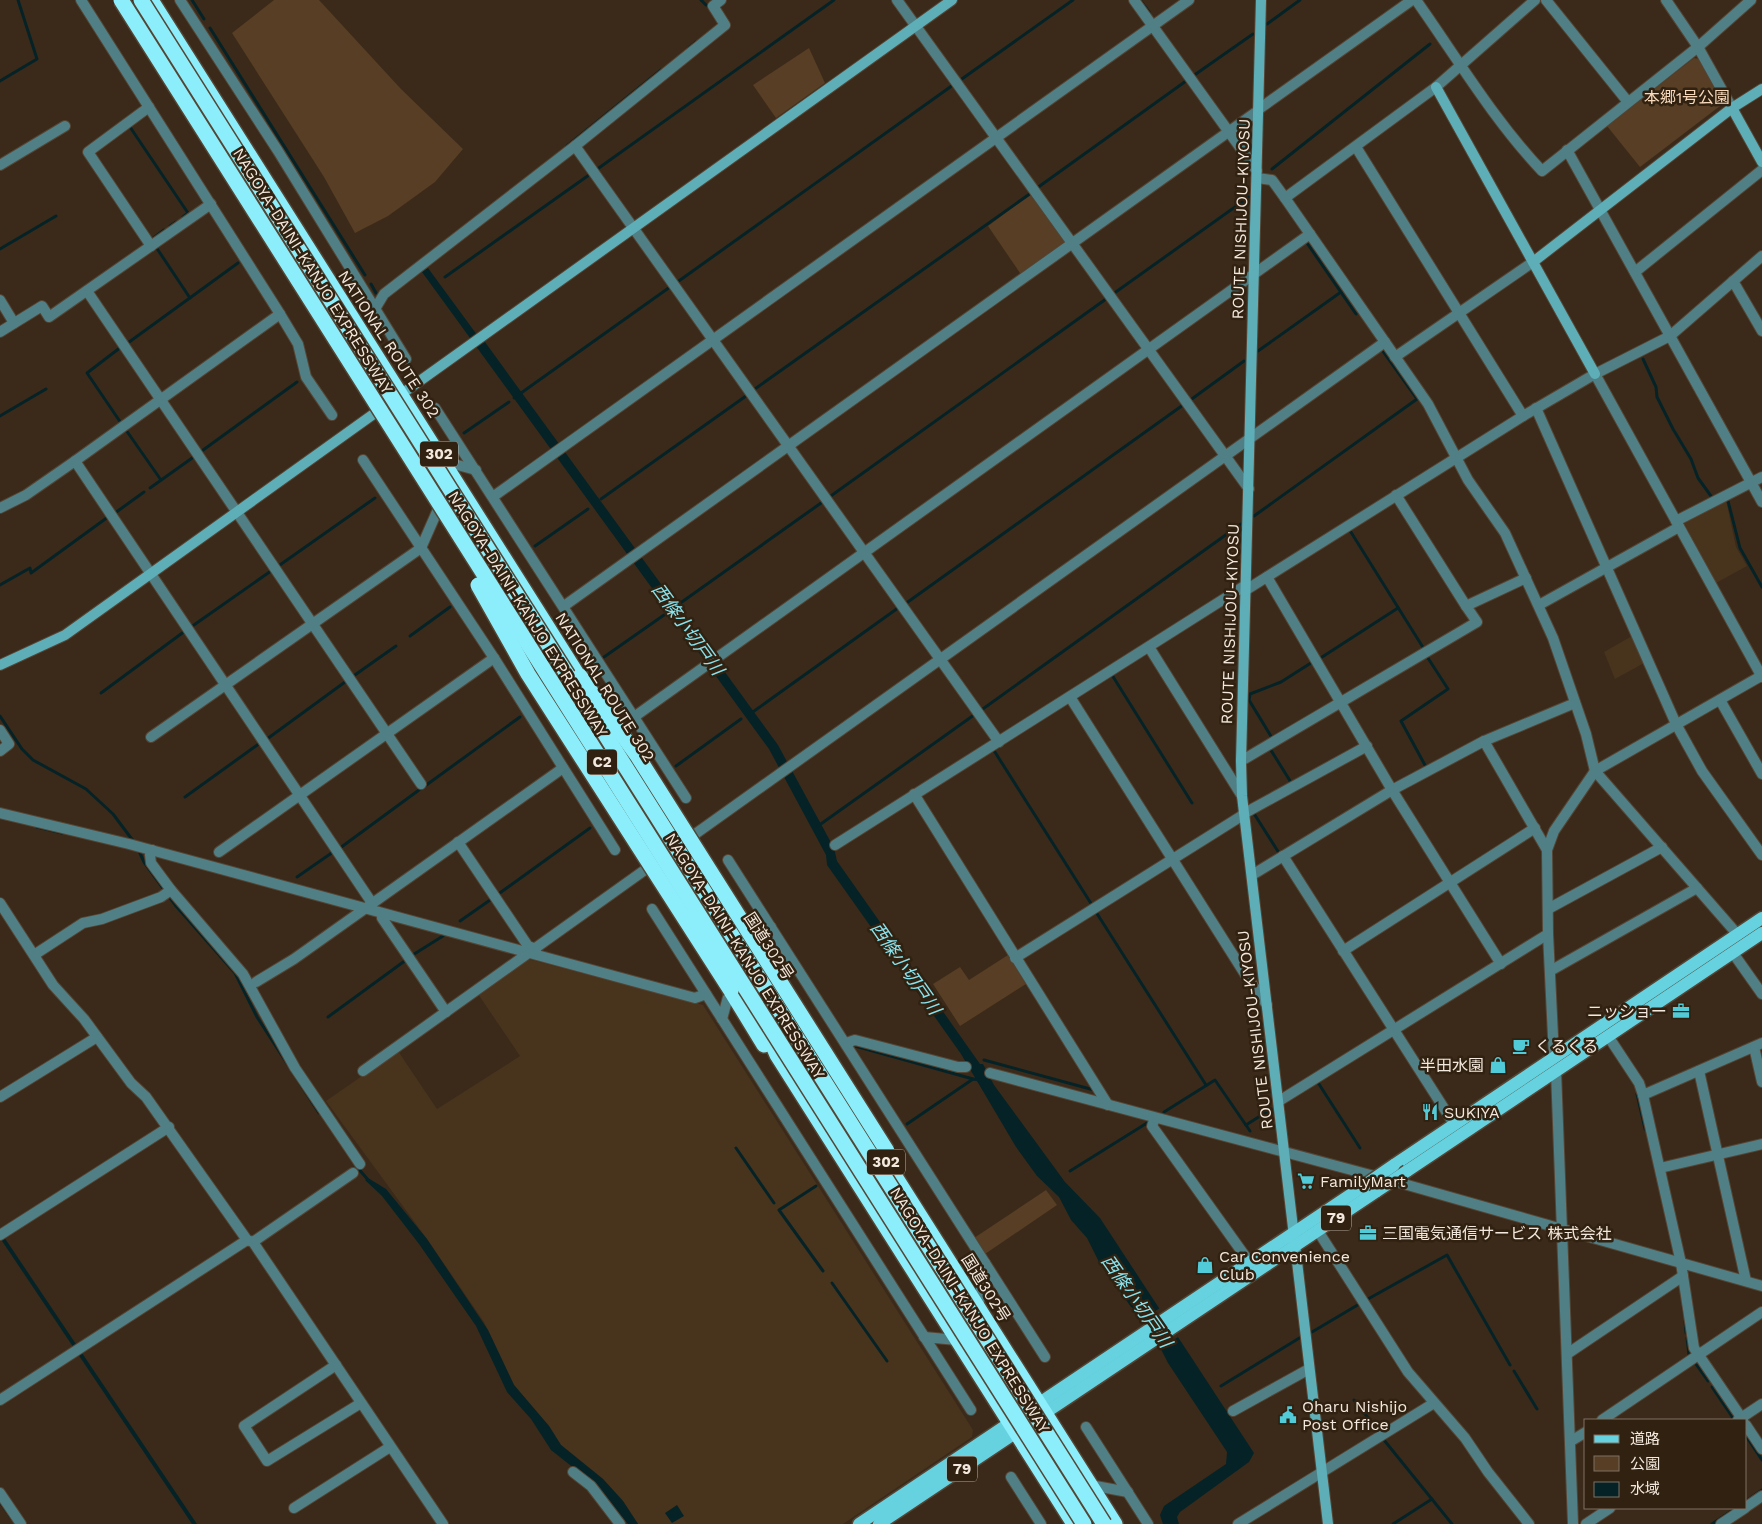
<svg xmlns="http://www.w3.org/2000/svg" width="1762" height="1524" viewBox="0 0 1762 1524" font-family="'Work Sans','Noto Sans JP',sans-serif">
<rect width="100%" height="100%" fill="#3b2a1a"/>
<g fill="#48331d">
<polygon points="1726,500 1736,547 1747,566 1716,583 1683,521"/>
<polygon points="1632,636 1644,663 1615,679 1604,652"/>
<polygon points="528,959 703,1005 973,1430 972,1437 843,1524 638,1524 623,1501 603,1479 561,1445 549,1426 514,1385 484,1322 427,1239 326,1101 398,1051 437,1109 520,1056 478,994"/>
</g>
<g fill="#573e24">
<polygon points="274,0 319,0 401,89 463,149 435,182 388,216 355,233 324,177 232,33"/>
<polygon points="809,48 825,83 776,118 753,85"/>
<polygon points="1694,58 1699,59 1722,101 1720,106 1640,167 1607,126"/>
<polygon points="1032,193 1066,241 1066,245 1022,276 988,226"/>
<polygon points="1008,955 1026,984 960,1026 933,984 960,967 969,980"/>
<polygon points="1046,1190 1057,1205 985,1254 974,1238"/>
</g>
<g fill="#052326">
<polygon points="428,268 483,343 485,342 778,745 834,848 837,861 980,1064 983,1064 994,1085 1065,1182 1100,1218 1254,1453 1249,1462 1180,1512 1177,1517 1179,1524 1163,1524 1160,1515 1164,1506 1226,1464 1227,1452 1168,1363 1146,1320 1131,1307 1099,1262 1087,1238 1071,1220 1059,1197 1037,1176 1016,1147 961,1054 827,865 826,855 769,749 422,272"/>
<polygon points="368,1178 386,1189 427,1239 488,1330 514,1385 549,1426 561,1445 603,1479 623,1501 638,1524 628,1524 594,1484 551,1450 531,1419 507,1392 476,1326 419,1244 382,1196 365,1180"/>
<polygon points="0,1231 197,1524 192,1524 0,1238"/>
<polygon points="677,1505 684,1516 672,1523 665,1513"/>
</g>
<polygon fill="#3b2a1a" points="1160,1308 1178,1337 1160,1349 1141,1320"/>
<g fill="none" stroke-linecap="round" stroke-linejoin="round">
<g stroke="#052326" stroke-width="3">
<polyline points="192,0 204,19"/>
<polyline points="701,0 706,5"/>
<polyline points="1140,0 1149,12"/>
<polyline points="1267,24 1300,0"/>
<polyline points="210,28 365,275"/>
<polyline points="689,48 696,42"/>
<polyline points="1193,76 1253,34"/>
<polyline points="0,81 37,59 18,0"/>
<polyline points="959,81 1073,0"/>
<polyline points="130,127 188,213 183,217"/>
<polyline points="567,146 661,70"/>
<polyline points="1272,169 1430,44"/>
<polyline points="596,170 834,0"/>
<polyline points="1037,188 1186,81"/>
<polyline points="170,226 176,222"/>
<polyline points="151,240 164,230"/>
<polyline points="1307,243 1356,314"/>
<polyline points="156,247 190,298"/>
<polyline points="0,249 56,216"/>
<polyline points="445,277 589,175"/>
<polyline points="676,283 953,85"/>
<polyline points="371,284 376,293"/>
<polyline points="1113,294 1249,197"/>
<polyline points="364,322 365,312"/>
<polyline points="125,345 238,263"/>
<polyline points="1258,351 1341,292"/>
<polyline points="1643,359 1656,387 1657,397 1673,429 1691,459 1698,478 1711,496"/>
<polyline points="752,391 1031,193"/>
<polyline points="514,398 670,287"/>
<polyline points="1189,401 1244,361"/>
<polyline points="0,416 46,389"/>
<polyline points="121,423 87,373 121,347"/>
<polyline points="126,430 161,480"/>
<polyline points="464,433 509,402"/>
<polyline points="199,453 297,382"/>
<polyline points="150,488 195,456"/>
<polyline points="828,498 1106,299"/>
<polyline points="601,499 746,396"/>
<polyline points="1728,501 1740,548 1762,587"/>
<polyline points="115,513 144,492"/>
<polyline points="1254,516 1417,399 1382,350"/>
<polyline points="1349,529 1424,649"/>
<polyline points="535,546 588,509"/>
<polyline points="277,567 375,498"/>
<polyline points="0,585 30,568 31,573 108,517 109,519"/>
<polyline points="679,604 821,503"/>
<polyline points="905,604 1183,405"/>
<polyline points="191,627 271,571"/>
<polyline points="410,636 450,607"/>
<polyline points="604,657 664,615"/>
<polyline points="1319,659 1398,608"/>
<polyline points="1112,675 1192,803"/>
<polyline points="352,677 396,646"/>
<polyline points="101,693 185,631"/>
<polyline points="980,711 1241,524"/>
<polyline points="750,714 898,608"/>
<polyline points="0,716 22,749 33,760 86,789 113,814 134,842"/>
<polyline points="1272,738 1249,700 1250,694 1281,682 1314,661"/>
<polyline points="267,739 345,682"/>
<polyline points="1269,747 1292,784"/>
<polyline points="993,749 1092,905"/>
<polyline points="676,766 741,719"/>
<polyline points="1426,767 1401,721 1448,689 1426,655"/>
<polyline points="425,786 520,717"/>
<polyline points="185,797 260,743 259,741"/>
<polyline points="1253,812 1279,853"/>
<polyline points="818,826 974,715"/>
<polyline points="37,827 62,833"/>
<polyline points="340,848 419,790"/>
<polyline points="138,849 144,862 176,906 235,973 257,1017 319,1113"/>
<polyline points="297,877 333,852"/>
<polyline points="497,895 590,828"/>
<polyline points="1096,912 1206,1085"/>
<polyline points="460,921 493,898"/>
<polyline points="411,956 443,936"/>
<polyline points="328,1017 406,960"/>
<polyline points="855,1046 973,1079"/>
<polyline points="984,1060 1094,1090"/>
<polyline points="1317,1081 1360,1148"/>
<polyline points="1637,1094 1645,1129"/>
<polyline points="1164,1112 1215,1080 1250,1131"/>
<polyline points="907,1124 973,1079 980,1080"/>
<polyline points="1246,1125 1271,1109"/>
<polyline points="736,1148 774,1203"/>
<polyline points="357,1167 369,1181"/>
<polyline points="1070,1171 1147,1123"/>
<polyline points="816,1186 779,1210 823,1271"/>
<polyline points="832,1283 887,1361"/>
<polyline points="1368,1299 1447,1255 1510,1365"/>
<polyline points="1683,1306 1684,1313"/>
<polyline points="1685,1321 1686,1333"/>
<polyline points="1312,1332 1361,1303"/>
<polyline points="1687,1338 1689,1355"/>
<polyline points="1696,1364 1708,1381"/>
<polyline points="1514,1371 1537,1409"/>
<polyline points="1221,1386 1301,1337"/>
<polyline points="1712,1387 1733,1418"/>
<polyline points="1354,1400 1380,1433"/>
<polyline points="1746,1436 1762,1460"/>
<polyline points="1384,1440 1452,1524"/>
<polyline points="1746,1501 1762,1490"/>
<polyline points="0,1502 12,1519"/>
<polyline points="1393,1524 1432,1499"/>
<polyline points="1712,1524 1736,1508"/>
</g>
<g stroke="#554535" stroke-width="12">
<g id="street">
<polyline points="81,0 280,314 298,344 306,377 332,415"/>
<polyline points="180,0 278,151 406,359"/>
<polyline points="897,0 1249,489"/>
<polyline points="1134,0 1257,171"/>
<path d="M1416,0C1457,58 1493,119 1542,171L1698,47L1751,0"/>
<polyline points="1546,0 1628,102"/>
<polyline points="1666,0 1698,47 1732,108"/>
<polyline points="149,107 88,152 151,246"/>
<polyline points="1259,109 1412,0"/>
<polyline points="575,146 999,742"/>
<polyline points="1356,147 1523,416"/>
<polyline points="1567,150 1762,502"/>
<polyline points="0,165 65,126"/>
<polyline points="1257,178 1272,180 1285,198 1428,404 1468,480 1505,533 1553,638 1586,734 1595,771 1738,935"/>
<polyline points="1285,198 1436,87 1535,0"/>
<polyline points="1635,272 1762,170"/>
<polyline points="1733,281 1762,331"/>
<polyline points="87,291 421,784"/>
<polyline points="0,300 14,323"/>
<polyline points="375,309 384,294 575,146 725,25 713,6 721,0"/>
<polyline points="0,332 42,306 49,317 211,204"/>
<polyline points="1395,357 1533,262"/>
<polyline points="1595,374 1762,677"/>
<polyline points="435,408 686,798"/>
<polyline points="1536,408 1676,724 1702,771 1762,855"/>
<polyline points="363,460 494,658 615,850"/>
<polyline points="75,461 372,903"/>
<polyline points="443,461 476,470"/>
<polyline points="1396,495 1466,606"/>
<polyline points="494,496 1189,0"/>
<polyline points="0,508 26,495 75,461 280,314"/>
<polyline points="1676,521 1762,477"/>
<polyline points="1267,577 1392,790 1501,964"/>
<polyline points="1246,590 1523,416 1595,374 1670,336 1762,256"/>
<polyline points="1539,605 1679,527"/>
<polyline points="564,606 1259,110"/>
<polyline points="1149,647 1242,796"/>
<polyline points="1070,697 1245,974 1267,1005"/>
<polyline points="1720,700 1762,774"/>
<polyline points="634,717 1310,234"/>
<polyline points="0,730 9,744 0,751"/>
<polyline points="151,737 421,548 450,482"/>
<polyline points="1484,741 1547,850"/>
<polyline points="1241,761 1477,622 1466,606 1526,578"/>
<polyline points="914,794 1108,1105"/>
<polyline points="0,813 129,844 695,998 706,994"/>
<polyline points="1243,814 1367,746"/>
<polyline points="458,842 528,946 536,949"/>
<polyline points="835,845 1246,585"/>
<polyline points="152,850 150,855 151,863 171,890 243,974 295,1068 360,1164"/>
<polyline points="219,852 494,658"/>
<polyline points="1283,856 1454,1124"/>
<polyline points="728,860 1045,1357"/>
<polyline points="1252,875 1392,790 1484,741 1575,703"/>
<polyline points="0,903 53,985 84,1019 131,1083 146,1097 247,1240 253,1242 443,1524"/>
<polyline points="652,909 971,1410"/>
<polyline points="1548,909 1662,847"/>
<polyline points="383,914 382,918 446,1012"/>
<polyline points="741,926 771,927"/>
<polyline points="1343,951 1535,828"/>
<polyline points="1733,953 1762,994"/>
<polyline points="34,955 83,923 102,919 161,897 171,890"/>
<polyline points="1015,958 1243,815"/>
<polyline points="1550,971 1697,888"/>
<polyline points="256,982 294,959 563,768"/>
<polyline points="722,1019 731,986"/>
<polyline points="1608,1036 1639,1083 1643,1095 1681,1263 1694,1348 1743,1420"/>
<polyline points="846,1043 855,1040 958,1067 966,1067"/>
<polyline points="1754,1047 1762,1082"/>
<polyline points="1554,1057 1548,934 1547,850 1554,831 1595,771 1761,676"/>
<polyline points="363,1071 1385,342"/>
<polyline points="1556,1071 1573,1524"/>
<polyline points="1699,1071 1746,1281"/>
<polyline points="990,1073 1404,1184 1762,1286"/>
<polyline points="1643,1095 1762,1043"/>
<polyline points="0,1097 97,1037"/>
<polyline points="1279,1101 1548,934"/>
<polyline points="1155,1118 1152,1126 1250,1263"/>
<polyline points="1660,1168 1762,1144"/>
<polyline points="1318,1231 1408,1372 1465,1438 1488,1472 1529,1524"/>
<polyline points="0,1235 169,1127"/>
<polyline points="253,1242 353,1173"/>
<polyline points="978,1309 985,1263"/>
<polyline points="924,1337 957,1340"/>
<polyline points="1567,1354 1683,1276"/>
<polyline points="336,1365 244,1426 267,1461 361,1403"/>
<polyline points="0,1400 247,1240"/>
<polyline points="1233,1411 1309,1369"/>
<polyline points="1602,1420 1762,1312"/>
<polyline points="1738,1420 1762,1404"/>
<polyline points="1746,1425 1762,1449"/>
<polyline points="1086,1427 1148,1524"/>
<polyline points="1571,1441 1586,1432"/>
<polyline points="573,1472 591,1486 620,1524"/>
<polyline points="1011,1477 1041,1524"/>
<polyline points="1090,1485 1128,1492"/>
<polyline points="0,1493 21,1524"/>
<polyline points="1746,1507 1762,1496"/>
<polyline points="294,1508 390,1447"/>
<polyline points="1238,1524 1434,1403"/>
<polyline points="1586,1524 1610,1508"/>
<polyline points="1721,1524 1745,1508"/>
</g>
</g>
<g stroke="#554535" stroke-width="12">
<g id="secondary">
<polyline points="1261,0 1241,761 1242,796 1328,1524"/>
<polyline points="1436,87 1595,374"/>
<polyline points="1732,108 1762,162"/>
<polyline points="1533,262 1732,108 1762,89"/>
<polyline points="0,665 65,635 952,0"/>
</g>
</g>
<g stroke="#554535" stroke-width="15">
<g id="primary">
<polyline points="1394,1165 1762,918"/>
<polyline points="1407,1171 1762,933"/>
<polyline points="859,1524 1365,1185"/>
<polyline points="879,1524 1377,1191"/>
</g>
</g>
<g stroke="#554535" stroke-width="18">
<g id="highway">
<polyline points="151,0 586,688"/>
<polyline points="620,743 685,847"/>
<polyline points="734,925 789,1009"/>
<polyline points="744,958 757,1003"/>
<polyline points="731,991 764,1045"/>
<polyline points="764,1025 777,1055 1074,1524"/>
<polyline points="872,1140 1115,1524"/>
</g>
</g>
<use href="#street" stroke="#508086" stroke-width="10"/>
<use href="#secondary" stroke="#5eaeb8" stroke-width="10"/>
<use href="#primary" stroke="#66d2df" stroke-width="12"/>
<use href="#highway" stroke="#8ceefa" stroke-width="15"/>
<g stroke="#554535" stroke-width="15" stroke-linecap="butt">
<g id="primary-bridge">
<polyline points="1365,1185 1394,1165"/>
<polyline points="1377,1191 1407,1171"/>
</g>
</g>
<g stroke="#554535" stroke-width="18" stroke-linecap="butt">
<g id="highway-bridge">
<polyline points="121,0 1084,1524"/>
<polyline points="141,0 1104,1524"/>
<polyline points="478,585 528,674 731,991"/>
<polyline points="580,676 638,757 887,1151"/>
</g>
</g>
<use href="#primary-bridge" stroke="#66d2df" stroke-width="12"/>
<use href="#highway-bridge" stroke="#8ceefa" stroke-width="15"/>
</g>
<defs>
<g id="office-bare" transform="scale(1.35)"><path d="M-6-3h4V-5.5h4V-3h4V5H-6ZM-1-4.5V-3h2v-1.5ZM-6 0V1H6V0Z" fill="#52cbd9" stroke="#302110" stroke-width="2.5" paint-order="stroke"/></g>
<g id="cafe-bare" transform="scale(1.35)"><path d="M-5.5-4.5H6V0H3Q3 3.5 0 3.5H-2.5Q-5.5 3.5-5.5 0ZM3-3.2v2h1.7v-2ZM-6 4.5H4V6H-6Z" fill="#52cbd9" stroke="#302110" stroke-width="2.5" paint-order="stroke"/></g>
<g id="shop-bare" transform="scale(1.35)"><path d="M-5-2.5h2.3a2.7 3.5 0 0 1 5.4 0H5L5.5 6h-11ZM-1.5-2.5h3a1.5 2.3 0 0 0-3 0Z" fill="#52cbd9" stroke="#302110" stroke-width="2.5" paint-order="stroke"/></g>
<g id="restaurant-bare" transform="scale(1.35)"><path d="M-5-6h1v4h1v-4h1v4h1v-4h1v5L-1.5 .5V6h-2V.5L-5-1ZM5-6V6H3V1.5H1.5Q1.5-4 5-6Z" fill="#52cbd9" stroke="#302110" stroke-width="2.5" paint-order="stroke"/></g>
<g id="supermarket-bare" transform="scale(1.35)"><path d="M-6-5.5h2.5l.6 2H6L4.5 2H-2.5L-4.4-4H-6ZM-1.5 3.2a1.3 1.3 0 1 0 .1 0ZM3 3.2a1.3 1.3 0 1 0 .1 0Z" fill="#52cbd9" stroke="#302110" stroke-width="2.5" paint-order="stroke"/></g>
<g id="civic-bare" transform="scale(1.35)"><path d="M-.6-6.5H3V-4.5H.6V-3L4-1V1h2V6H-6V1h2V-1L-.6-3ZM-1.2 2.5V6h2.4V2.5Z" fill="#52cbd9" stroke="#302110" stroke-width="2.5" paint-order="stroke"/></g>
</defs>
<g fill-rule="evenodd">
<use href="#office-bare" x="1681" y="1011"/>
<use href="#cafe-bare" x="1521" y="1046"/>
<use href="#shop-bare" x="1498" y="1065"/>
<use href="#restaurant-bare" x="1430" y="1112"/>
<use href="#supermarket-bare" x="1306" y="1181"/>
<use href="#office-bare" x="1368" y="1233"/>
<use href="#shop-bare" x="1205" y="1265"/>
<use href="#civic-bare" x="1288" y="1415"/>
</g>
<g text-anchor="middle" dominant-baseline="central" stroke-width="5" stroke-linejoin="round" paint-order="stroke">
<g fill="#302110" stroke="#b8aca0" stroke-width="1">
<rect x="420" y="441.5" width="38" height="25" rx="4"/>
<rect x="587" y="749.5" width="30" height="25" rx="4"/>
<rect x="867" y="1149.5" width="38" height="25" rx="4"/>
<rect x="1321" y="1205.5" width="30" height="25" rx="4"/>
<rect x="947" y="1456.5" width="30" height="25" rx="4"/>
</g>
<g font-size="15" font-weight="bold" fill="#f3e8dd">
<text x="439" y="454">302</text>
<text x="602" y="762">C2</text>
<text x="886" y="1162">302</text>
<text x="1336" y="1218">79</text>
<text x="962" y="1469">79</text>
</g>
<g font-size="16" fill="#f8d9bb" stroke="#302110">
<text x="1687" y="97">本郷1号公園</text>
</g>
<g font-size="16" fill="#f3e8dd" stroke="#302110">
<text transform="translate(1241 219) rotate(-88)">ROUTE NISHIJOU-KIYOSU</text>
<text transform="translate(313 271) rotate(58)">NAGOYA-DAINI-KANJO EXPRESSWAY</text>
<text transform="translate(389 344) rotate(57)">NATIONAL ROUTE 302</text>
<text transform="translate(528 614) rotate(58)">NAGOYA-DAINI-KANJO EXPRESSWAY</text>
<text transform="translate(1230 624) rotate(-88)">ROUTE NISHIJOU-KIYOSU</text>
<text transform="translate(605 687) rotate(58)">NATIONAL ROUTE 302</text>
<text transform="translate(769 946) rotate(57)">国道302号</text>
<text transform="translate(745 956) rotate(58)">NAGOYA-DAINI-KANJO EXPRESSWAY</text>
<text transform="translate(1255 1030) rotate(-97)">ROUTE NISHIJOU-KIYOSU</text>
<text transform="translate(986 1288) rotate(58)">国道302号</text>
<text transform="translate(970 1310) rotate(58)">NAGOYA-DAINI-KANJO EXPRESSWAY</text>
</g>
<g font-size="16" fill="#f3e8dd" stroke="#302110" text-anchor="start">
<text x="1667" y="1011" text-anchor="end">ニッショー</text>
<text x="1535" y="1046">くるくる</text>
<text x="1484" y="1065" text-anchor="end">半田水園</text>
<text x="1444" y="1112">SUKIYA</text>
<text x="1320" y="1181">FamilyMart</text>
<text x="1382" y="1233">三国電気通信サービス 株式会社</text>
<text x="1219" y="1256">Car Convenience<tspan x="1219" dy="18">Club</tspan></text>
<text x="1302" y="1406">Oharu Nishijo<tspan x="1302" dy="18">Post Office</tspan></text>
</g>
<g font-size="18" font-style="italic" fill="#89e3ee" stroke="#302110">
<text transform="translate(688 629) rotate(54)">西條小切戸川</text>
<text transform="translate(906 968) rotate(55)">西條小切戸川</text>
<text transform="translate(1137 1301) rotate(55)">西條小切戸川</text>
</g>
</g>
<rect x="1584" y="1419" width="162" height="90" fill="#302110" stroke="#7e7162"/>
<rect x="1594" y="1435" width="25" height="8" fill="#66d2df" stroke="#7e7162"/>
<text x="1630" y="1444" font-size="15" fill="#f3e8dd">道路</text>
<rect x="1594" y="1456" width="25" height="15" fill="#573e24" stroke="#7e7162"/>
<text x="1630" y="1469" font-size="15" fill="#f3e8dd">公園</text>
<rect x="1594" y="1482" width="25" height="15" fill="#052326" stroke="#7e7162"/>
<text x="1630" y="1494" font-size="15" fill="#f3e8dd">水域</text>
</svg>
